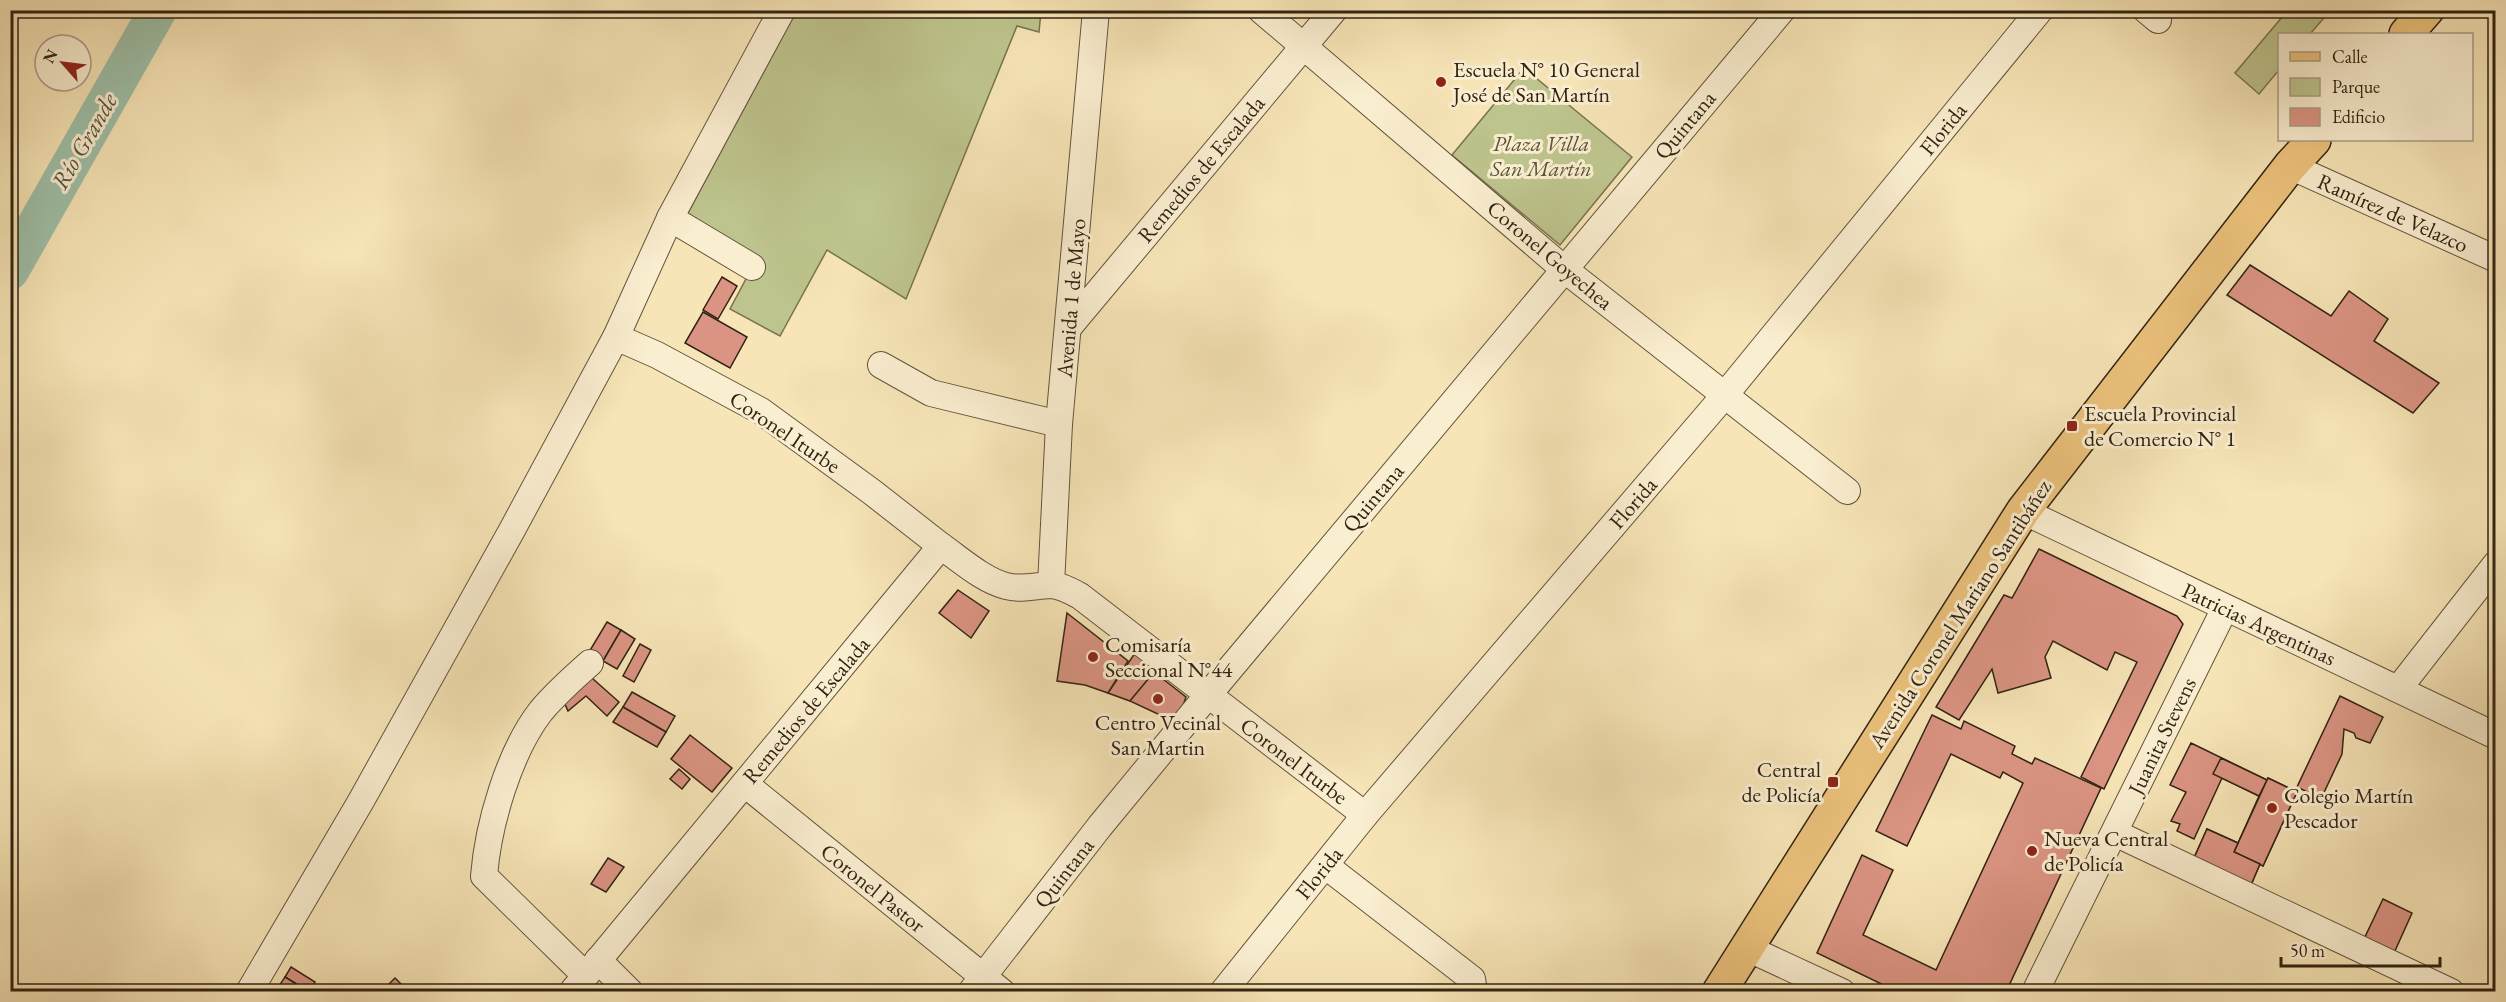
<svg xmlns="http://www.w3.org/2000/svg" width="2506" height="1002" viewBox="0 0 2506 1002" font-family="'EB Garamond',serif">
<rect width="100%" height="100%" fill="#f7e5b7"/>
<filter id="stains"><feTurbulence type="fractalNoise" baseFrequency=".00333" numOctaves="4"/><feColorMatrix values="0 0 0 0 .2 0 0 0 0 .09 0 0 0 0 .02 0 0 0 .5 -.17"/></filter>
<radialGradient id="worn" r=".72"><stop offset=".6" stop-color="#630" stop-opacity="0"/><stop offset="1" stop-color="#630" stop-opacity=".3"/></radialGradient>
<g fill="#bec48d" stroke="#787450" stroke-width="1.5">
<polygon points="2288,10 2330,11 2310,34 2280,34 2279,70 2259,94 2235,73"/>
<polygon points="796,11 1041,11 1039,32 1017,26 906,299 827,250 780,336 730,309 756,260 688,213"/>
<polygon points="1524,68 1632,157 1560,245 1452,155"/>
</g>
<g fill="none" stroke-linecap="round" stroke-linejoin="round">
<polyline stroke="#72816d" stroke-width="6" points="10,255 21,252"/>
<polyline stroke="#9ec0a9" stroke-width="38" points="10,271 158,10"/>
</g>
<g fill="#db9483" stroke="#312312" stroke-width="1.5">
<polygon points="2250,265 2331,316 2349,291 2388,319 2374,341 2439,383 2413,413 2227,295"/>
<polygon points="722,277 737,286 718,319 703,310"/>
<polygon points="703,312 747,337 730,368 685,343"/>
<polygon points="2039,549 2177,616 2183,624 2104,789 2081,777 2137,662 2115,652 2107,670 2053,641 2045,657 2051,678 1998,693 1992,669 1959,720 1936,707 2004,595 2012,598"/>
<polygon points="958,590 989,611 971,638 939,613"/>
<polygon points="1067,613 1128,661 1108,693 1085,685 1057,681"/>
<polygon points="607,622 621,630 603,661 589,652"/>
<polygon points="621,630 635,639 617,669 603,661"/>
<polygon points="640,644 651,650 634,682 623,676"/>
<polygon points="1135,653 1157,669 1130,701 1108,693"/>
<polygon points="1154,672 1186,697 1177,723 1130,701"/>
<polygon points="592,678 619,702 607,716 586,696 568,711 564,702"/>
<polygon points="632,692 675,716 666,732 623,707"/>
<polygon points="2340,696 2383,717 2370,743 2356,738 2354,733 2344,729 2342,754 2321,799 2297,787"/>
<polygon points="623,707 666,732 657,747 613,722"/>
<polygon points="1932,715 1961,729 1964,721 2015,746 2012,754 2032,764 2035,758 2101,788 2006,992 1898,992 1817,953 1862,855 1893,870 1863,935 1936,970 2023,783 2003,772 2000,778 1951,754 1907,846 1876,831"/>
<polygon points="690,735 732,768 712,792 671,759"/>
<polygon points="2191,743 2267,780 2268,778 2297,792 2263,866 2260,864 2251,885 2194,858 2207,829 2238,843 2259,796 2222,778 2194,839 2177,831 2180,824 2171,821 2186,792 2170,785"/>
<polygon points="2221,758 2267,780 2259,796 2213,774"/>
<polygon points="679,769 690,779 682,789 670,779"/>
<polygon points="2268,778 2297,792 2263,866 2234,852"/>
<polygon points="2207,829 2238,843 2234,852 2260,864 2251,885 2194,858"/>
<polygon points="608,858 624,867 606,892 591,884"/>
<polygon points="2383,899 2412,913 2394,953 2364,939"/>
<polygon points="291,967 315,982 310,992 285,977"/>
<polygon points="285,977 309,992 288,992 279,986"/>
<polygon points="395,978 403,986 397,992 381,992"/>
</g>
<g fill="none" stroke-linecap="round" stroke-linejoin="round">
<g stroke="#62543b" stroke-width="28">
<g id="minor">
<polyline points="1261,10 1564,269 1847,491"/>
<polyline points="2146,10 2158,20"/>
<polyline points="2290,166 2496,259"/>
<polyline points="670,218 752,267"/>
<polyline points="1068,328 1334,10"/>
<polyline points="616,337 657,355 761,411 872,492 941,546"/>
<polyline points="881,365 931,393 1059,424"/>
<polyline points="2023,511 2496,736"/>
<polyline points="1051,585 1059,424 1096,10"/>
<polyline points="2399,688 2496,564"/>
<polyline points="745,784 1002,992"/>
<polyline points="2115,833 2451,992"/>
<polyline points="1326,866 1472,979 1474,992"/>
<polyline points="1747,948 1842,992"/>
<polyline points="598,960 630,992"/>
<path d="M584,974L484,876C488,825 509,752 541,711C556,693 573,678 590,663"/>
<polyline points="249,992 361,801 512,530 616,337 670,218 782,10"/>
<path d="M572,992L941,546C961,560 983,580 1006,586C1021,590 1034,586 1049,585C1060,585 1071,591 1080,596L1365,815"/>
<polyline points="971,992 1100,826 1208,695 1782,10"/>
<polyline points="1223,992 1365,815 1724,396 2040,10"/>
<polyline points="2035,992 2225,608"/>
</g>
</g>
<g stroke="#312312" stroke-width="36">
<g id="primary">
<polyline points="2406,34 2427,10"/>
<polyline points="1719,992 2023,511 2290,166 2314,140"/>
</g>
</g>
<use href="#minor" stroke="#faeed0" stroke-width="26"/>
<use href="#primary" stroke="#ecc27c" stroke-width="33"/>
</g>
<g fill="#8f2418" stroke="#faeed0" stroke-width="2">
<circle cx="1441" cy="82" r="6"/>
<rect x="2066" y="420" width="12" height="12" rx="3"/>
<circle cx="1093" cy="657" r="6"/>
<circle cx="1158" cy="699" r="6"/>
<rect x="1827" y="776" width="12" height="12" rx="3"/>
<circle cx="2272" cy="808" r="6"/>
<circle cx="2032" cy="851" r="6"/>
</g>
<g text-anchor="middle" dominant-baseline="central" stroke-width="6" stroke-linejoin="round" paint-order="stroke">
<g font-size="22" fill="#312312" stroke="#faeed0" text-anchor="start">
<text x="1453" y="69">Escuela N° 10 General<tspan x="1453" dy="25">José de San Martín</tspan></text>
<text x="2084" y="413">Escuela Provincial<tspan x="2084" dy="25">de Comercio N° 1</tspan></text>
<text x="1105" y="644">Comisaría<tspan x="1105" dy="25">Seccional N°44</tspan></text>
<text x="1158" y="722" text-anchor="middle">Centro Vecinal<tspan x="1158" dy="25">San Martin</tspan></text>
<text x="1821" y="769" text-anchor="end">Central<tspan x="1821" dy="25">de Policía</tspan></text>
<text x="2284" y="795">Colegio Martín<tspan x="2284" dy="25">Pescador</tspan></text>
<text x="2044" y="838">Nueva Central<tspan x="2044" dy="25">de Policía</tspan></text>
</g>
<g font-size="22" fill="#312312" stroke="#faeed0">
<text transform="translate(1685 125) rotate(-50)">Quintana</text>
<text transform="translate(1943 129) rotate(-51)">Florida</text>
<text transform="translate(1201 169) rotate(-50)">Remedios de Escalada</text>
<text transform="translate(2393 213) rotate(24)">Ramírez de Velazco</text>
<text transform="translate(1550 255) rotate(40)">Coronel Goyechea</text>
<text transform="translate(1071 298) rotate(-85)">Avenida 1 de Mayo</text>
<text transform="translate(785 432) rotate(34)">Coronel Iturbe</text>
<text transform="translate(1373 498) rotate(-50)">Quintana</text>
<text transform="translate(1633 503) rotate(-49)">Florida</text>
<text transform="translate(1960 614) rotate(-57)">Avenida Coronel Mariano Santibáñez</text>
<text transform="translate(2259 624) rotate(25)">Patricias Argentinas</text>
<text transform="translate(806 710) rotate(-50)">Remedios de Escalada</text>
<text transform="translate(2162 736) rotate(-64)">Juanita Stevens</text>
<text transform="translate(1294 761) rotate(37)">Coronel Iturbe</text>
<text transform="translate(1064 873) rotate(-52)">Quintana</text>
<text transform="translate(1319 873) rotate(-51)">Florida</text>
<text transform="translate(873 888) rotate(39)">Coronel Pastor</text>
</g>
<g font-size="22" font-style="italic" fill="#5b5337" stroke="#faeed0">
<text x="1541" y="143">Plaza Villa<tspan x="1541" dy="25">San Martín</tspan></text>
</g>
<g font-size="24" font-style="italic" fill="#52523f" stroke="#faeed0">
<text transform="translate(84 141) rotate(-60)">Río Grande</text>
</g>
</g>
<rect width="2506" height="1002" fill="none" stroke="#f7e5b7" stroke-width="36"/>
<rect x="12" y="12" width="2482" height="978" fill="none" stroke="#312312" stroke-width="3"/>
<rect x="18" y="18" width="2470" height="966" fill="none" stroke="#312312" stroke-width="1.5"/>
<rect x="2278" y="33" width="195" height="108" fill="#faeed0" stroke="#aa9d84" stroke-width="1.5"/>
<rect x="2290" y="52" width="30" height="9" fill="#ecc27c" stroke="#aa9d84" stroke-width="1.5"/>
<text x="2332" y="63" font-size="18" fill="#312312">Calle</text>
<rect x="2290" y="78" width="30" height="18" fill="#bec48d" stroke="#aa9d84" stroke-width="1.5"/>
<text x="2332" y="93" font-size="18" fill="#312312">Parque</text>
<rect x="2290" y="108" width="30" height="18" fill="#db9483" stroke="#aa9d84" stroke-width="1.5"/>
<text x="2332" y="123" font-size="18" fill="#312312">Edificio</text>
<g transform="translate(63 63) rotate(298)"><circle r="28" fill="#faeed0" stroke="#aa9d84" stroke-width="1.5"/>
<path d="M0-4.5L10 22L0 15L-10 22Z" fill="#8f2418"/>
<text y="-9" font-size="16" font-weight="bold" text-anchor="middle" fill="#312312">N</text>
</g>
<path d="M2281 957v9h159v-9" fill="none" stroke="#312312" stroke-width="3"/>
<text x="2290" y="957" font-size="18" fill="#312312" stroke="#faeed0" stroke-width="4.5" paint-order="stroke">50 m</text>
<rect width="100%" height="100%" filter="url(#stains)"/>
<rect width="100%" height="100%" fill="url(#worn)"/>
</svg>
